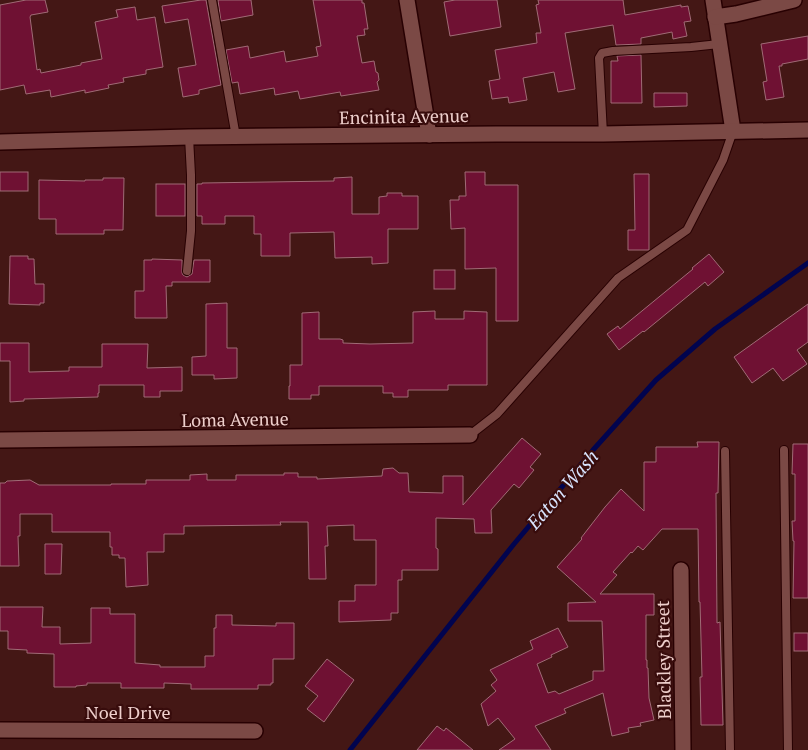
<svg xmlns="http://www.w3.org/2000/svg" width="808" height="750" viewBox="0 0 808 750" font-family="'PT Serif',serif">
<rect width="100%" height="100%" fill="#441715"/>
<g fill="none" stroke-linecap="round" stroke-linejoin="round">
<polyline stroke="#01044f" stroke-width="5" points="350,750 514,544 593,450 656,380 715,329 808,263"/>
</g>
<g fill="#6f1133" stroke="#a06b76">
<polygon points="26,0 45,0 48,12 31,15 30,17 37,70 40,69 41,73 81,65 81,63 102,59 95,22 118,17 116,10 135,7 137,20 155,17 163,67 146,70 146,74 123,78 124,82 108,85 109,88 85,93 85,90 51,97 50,90 26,94 24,85 0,90 0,5"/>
<polygon points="201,0 206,0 221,85 199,90 199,94 183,97 178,68 196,65 188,19 165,23 162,6"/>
<polygon points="218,0 251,0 253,15 221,21"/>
<polygon points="313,0 362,0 362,3 364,3 368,29 364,29 365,35 357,36 362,63 374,61 376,72 378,73 379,80 377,82 379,90 341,96 340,92 300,99 298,91 275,95 274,88 240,94 238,82 232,83 226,50 248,46 250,58 284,51 286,62 318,56 316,47 321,46"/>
<polygon points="455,0 497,0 501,27 450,36 444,2"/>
<polygon points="538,0 623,0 625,15 681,5 681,7 688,6 691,21 684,22 687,36 673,39 672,32 641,38 641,44 616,45 613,25 565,33 575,89 558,92 554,72 523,78 527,100 509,103 508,97 492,99 489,81 500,79 495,50 537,43 536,33 541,33 536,5 539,4"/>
<polygon points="808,36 808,59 782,64 782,66 779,66 784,97 766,100 763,82 767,81 761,44"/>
<polygon points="641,55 642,103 611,103 611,61 618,61 617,56"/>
<polygon points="654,93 687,93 687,106 654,107"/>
<rect x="0" y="172" width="28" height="19"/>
<polygon points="465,172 485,172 485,185 518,185 518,321 496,321 496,268 465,269 465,228 451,229 450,200 459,200 459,196 466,196"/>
<polygon points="634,174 649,174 649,250 628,250 628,230 635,230"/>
<polygon points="352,177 352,214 379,214 379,197 387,196 387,193 402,193 402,196 418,196 418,229 388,229 388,263 372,264 372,257 335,258 334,232 290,233 290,256 261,256 261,234 254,234 254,216 225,216 225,224 202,224 202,216 197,216 197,184 202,184 202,183 334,181 334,178"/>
<polygon points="103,178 124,178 123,230 104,230 104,234 56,234 56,219 39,219 39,180 85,181 85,180 103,180"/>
<rect x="156" y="184" width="29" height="32"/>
<polygon points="709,254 724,272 708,286 705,282 644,332 643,331 619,350 607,334 618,326 620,329 693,269 692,268"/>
<polygon points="10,256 28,256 28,259 34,259 35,284 44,284 44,303 40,303 40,305 9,304"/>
<polygon points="152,259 182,260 182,273 183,275 187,277 192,274 194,260 210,260 210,282 172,282 172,286 166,286 167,318 135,318 135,291 144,291 144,260 152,260"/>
<rect x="434" y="270" width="21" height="19"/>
<polygon points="227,303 227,348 237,348 237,378 214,379 214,375 192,375 192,357 206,356 206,304"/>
<polygon points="808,304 808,342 797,350 807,364 783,381 773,368 752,383 734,357"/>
<polygon points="435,311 435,319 464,319 464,311 487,312 487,385 448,385 448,390 408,390 408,397 393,397 393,393 383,393 383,386 319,386 319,395 311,395 311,399 289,399 289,386 290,386 290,365 302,365 302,313 319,312 319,339 340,339 343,340 343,343 370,344 413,343 413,312"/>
<polygon points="0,343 29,343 29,372 69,371 69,367 102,367 102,344 148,344 147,368 182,367 182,391 160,391 160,397 144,397 144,385 99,385 99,393 98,393 98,397 24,399 24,401 10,402 10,361 0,361"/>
<polygon points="522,438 541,454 530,467 534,470 519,488 514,484 491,510 492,533 475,533 474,519 436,518 436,548 438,549 438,570 402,570 402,580 398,580 398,613 391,613 391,620 339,622 339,601 355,601 355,585 376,585 376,540 354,540 354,525 327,526 328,546 325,546 326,579 309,579 308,522 280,522 281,525 184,526 184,534 164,534 164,552 147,552 148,585 126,587 125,558 119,558 119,555 112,555 112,547 110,547 110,532 52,532 52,514 20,514 20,536 18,536 19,566 0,566 0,483 5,483 7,481 30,480 39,485 111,485 111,484 146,484 146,480 190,480 190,475 207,474 207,480 236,480 236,475 284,475 284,473 298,473 298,477 317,477 317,479 382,476 383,469 393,468 399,473 408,473 409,492 443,493 443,476 463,476 463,505"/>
<polygon points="697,442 719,442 718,493 716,493 717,623 720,622 723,725 701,725 700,677 702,677 700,602 699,602 698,529 662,529 643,550 638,546 632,553 631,552 613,572 617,575 600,594 654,594 654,615 646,615 646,660 647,660 647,668 648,668 649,698 654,720 640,723 641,726 628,728 629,732 612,736 603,693 564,709 566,713 535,726 551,750 499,750 515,739 498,718 488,726 481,704 496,691 491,685 497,680 490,670 533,649 530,641 558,628 568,647 551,655 552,657 537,664 548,693 555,691 559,694 593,680 593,671 604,671 602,621 568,621 568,603 596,602 557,567 582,539 581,538 605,507 621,489 644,511 644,462 656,462 656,447 698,447"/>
<polygon points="793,444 808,444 808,598 793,598 794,541 793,541 792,521 795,521 795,474 792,474"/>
<polygon points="45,544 62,544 61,574 45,574"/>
<polygon points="0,607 43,607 42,627 60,627 60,644 91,643 91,608 110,608 110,614 135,614 135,663 160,665 160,667 205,667 205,656 214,656 214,628 216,628 216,615 232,615 232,625 276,626 276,623 294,623 294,659 273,659 273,683 271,683 271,685 258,685 258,689 191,689 191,684 164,683 164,688 121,688 121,683 87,683 87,685 76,686 76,687 54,687 54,654 27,653 27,650 8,649 8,631 0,631"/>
<rect x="794" y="633" width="14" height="18"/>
<polygon points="327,659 354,680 324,722 307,709 318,696 305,686"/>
<polygon points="437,726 444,731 446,728 473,750 417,750"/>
</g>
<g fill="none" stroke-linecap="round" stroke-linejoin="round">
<g stroke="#280002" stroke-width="10">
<g id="lane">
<polyline points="212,0 236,137"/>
<polyline points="603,134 599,58 602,53 613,51 691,47 719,44"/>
<polyline points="187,271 191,231 191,175 189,137"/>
<polyline points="470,435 497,414 618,278 687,230 723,160 733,131"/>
<polyline points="784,450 788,750"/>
<polyline points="725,451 730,750"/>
</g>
</g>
<g stroke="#280002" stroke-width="18">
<g id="street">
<polyline points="407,0 429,135"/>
<polyline points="713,0 733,131"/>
<polyline points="715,17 736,14 794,0"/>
<polyline points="0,440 470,435"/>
<polyline points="681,570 683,750"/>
<polyline points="0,730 255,731"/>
</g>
</g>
<g stroke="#280002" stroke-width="18">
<polyline id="secondary" points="0,142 189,137 496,134 603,134 808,130"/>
</g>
<use href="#lane" stroke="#7b4945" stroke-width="8"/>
<use href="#street" stroke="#7b4945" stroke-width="15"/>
<use href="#secondary" stroke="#7b4945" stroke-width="15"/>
</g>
<g text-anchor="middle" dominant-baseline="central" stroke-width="4.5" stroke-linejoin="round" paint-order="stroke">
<g font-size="18" fill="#eecfcc" stroke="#380c0c">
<text transform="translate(404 116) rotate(-1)">Encinita Avenue</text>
<text transform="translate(235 419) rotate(-1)">Loma Avenue</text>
<text transform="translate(663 660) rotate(-91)">Blackley Street</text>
<text x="128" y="712">Noel Drive</text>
</g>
<g font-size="19" font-style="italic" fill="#d8e4fe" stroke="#380c0c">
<text transform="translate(562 489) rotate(-49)">Eaton Wash</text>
</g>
</g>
</svg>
